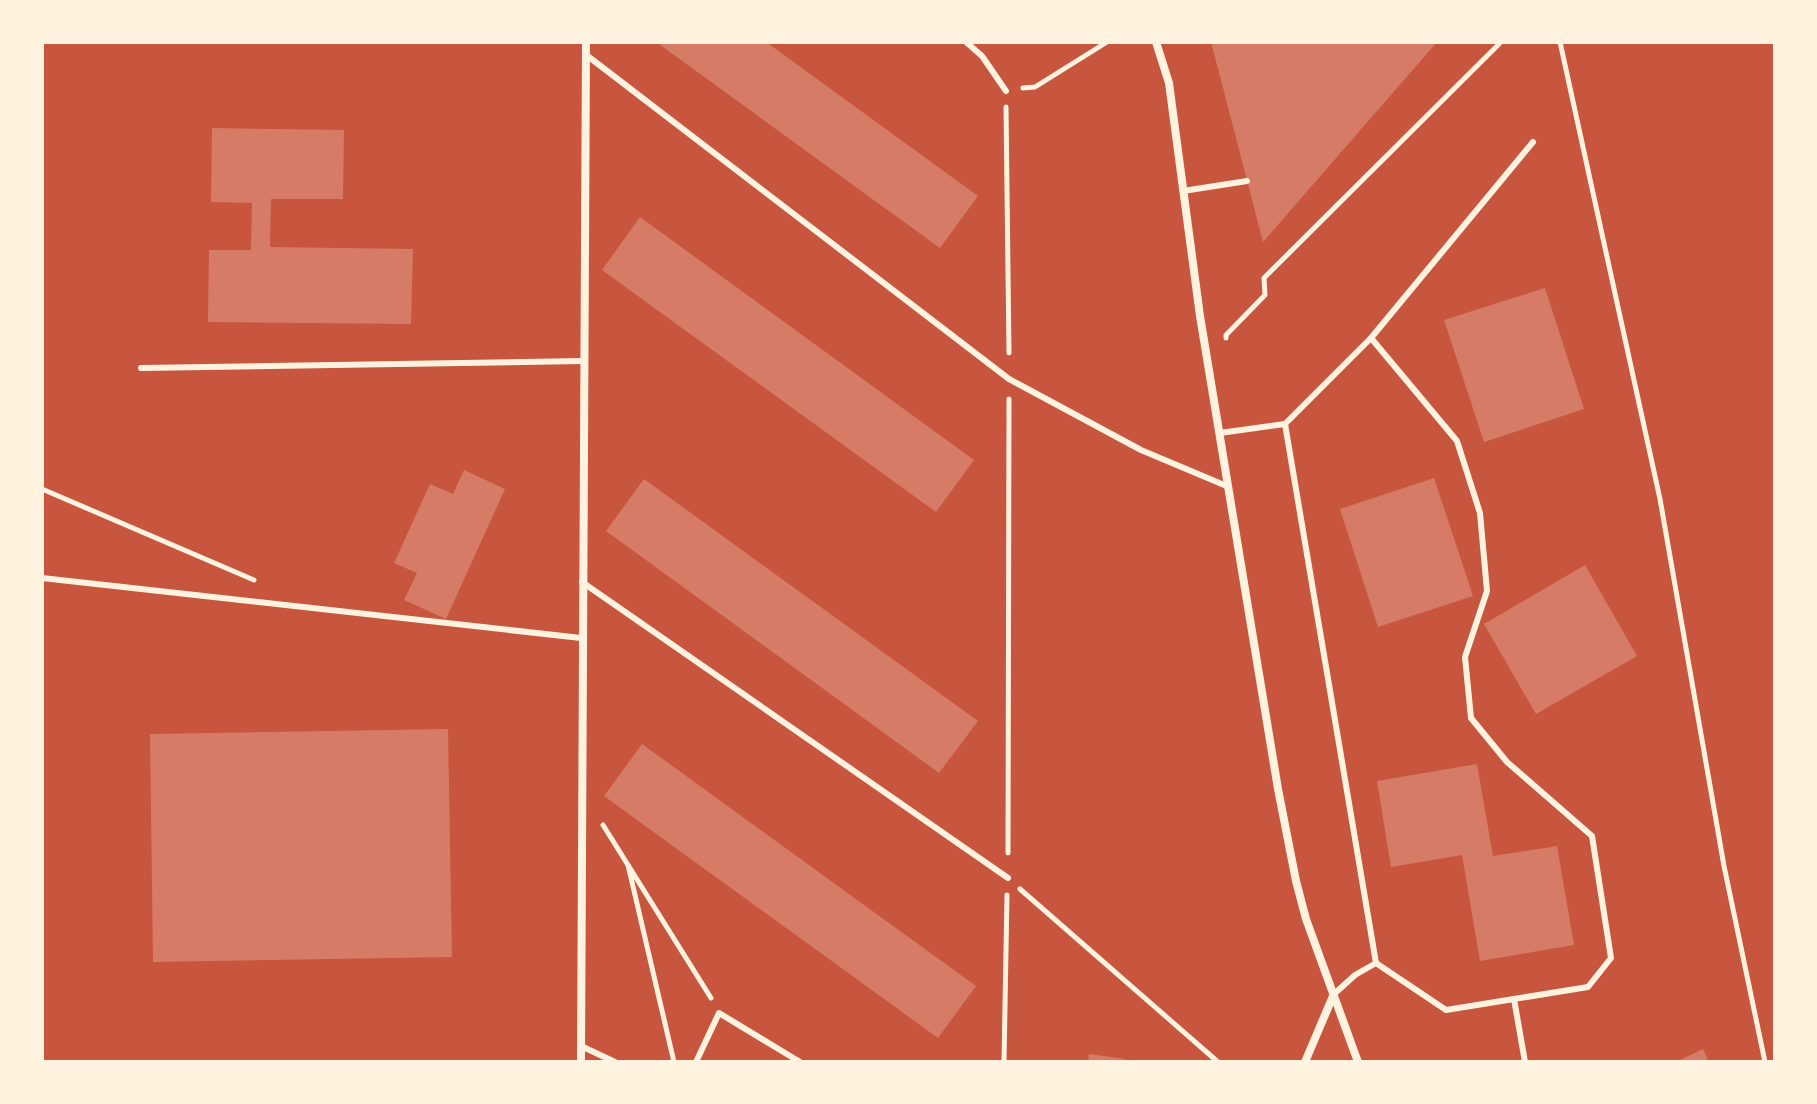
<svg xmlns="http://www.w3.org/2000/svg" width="1817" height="1104" viewBox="0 0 1817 1104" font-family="'Roboto Serif',serif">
<rect width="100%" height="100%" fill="#c8553d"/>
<g fill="#d67c66">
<polygon points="656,42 766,42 978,196 940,248"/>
<polygon points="1211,42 1437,42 1263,242"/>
<polygon points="212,128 344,130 343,199 271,199 270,247 413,249 411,324 208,322 209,250 251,250 252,203 211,202"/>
<polygon points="640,217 974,460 936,512 602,270"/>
<polygon points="1545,288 1584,409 1484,442 1444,320"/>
<polygon points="464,470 505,489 446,619 404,600 417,573 394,563 430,484 453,494"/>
<polygon points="1434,478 1473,596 1378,627 1340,509"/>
<polygon points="644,479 978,721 939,773 606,531"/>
<polygon points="1585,565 1637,656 1536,714 1484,624"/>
<polygon points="448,729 452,957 153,962 150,734"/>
<polygon points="642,744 976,986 938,1038 604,796"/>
<polygon points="1477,764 1493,856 1557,846 1574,945 1480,961 1462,855 1391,867 1377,781"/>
<polygon points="1703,1049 1709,1062 1676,1062"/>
<polygon points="1089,1054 1125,1059 1125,1062 1088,1062"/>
</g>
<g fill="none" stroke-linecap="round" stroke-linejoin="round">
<g stroke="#fff3e0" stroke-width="5">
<polyline points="1560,42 1660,499 1724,866 1765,1062"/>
<polyline points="1023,88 1035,87 1107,42"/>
<polyline points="1006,107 1009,353"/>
<polyline points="1226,338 1226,335 1265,295 1264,278 1501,42"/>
<polyline points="42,489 254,580"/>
<polyline points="603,825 628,865"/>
<polyline points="1008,853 1009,399"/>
<polyline points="1020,889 1218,1062"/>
<polyline points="674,1062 628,865 711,998"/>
<polyline points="1004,1062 1007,895"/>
</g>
<g stroke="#fff3e0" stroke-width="6">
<polyline points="966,42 982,56 1006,91"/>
<polyline points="585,54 1009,379 1141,450 1229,487"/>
<polyline points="1183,191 1247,181"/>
<polyline points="1371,338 1533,142"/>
<polyline points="141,368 583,361"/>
<polyline points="1285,424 1371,338 1457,441 1480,513 1487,591 1465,657 1471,718 1507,762 1592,836 1611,958 1588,987 1514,999"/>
<polyline points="1220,433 1285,424 1376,963 1446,1010 1514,999 1525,1062"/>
<polyline points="42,578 581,638"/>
<polyline points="582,582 1008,878"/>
<polyline points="1333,995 1355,975 1376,963"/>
<polyline points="581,1046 615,1062"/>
<polyline points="696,1062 719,1013 800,1062"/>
</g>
<g stroke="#fff3e0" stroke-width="8">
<polyline points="1156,42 1169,83 1200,316 1278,789 1296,881 1306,919 1358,1062"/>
<polyline points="581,1062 586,42"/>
<polyline points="1305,1062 1333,996"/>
</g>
</g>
<rect width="1817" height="1104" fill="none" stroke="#fff3e0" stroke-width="88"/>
</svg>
